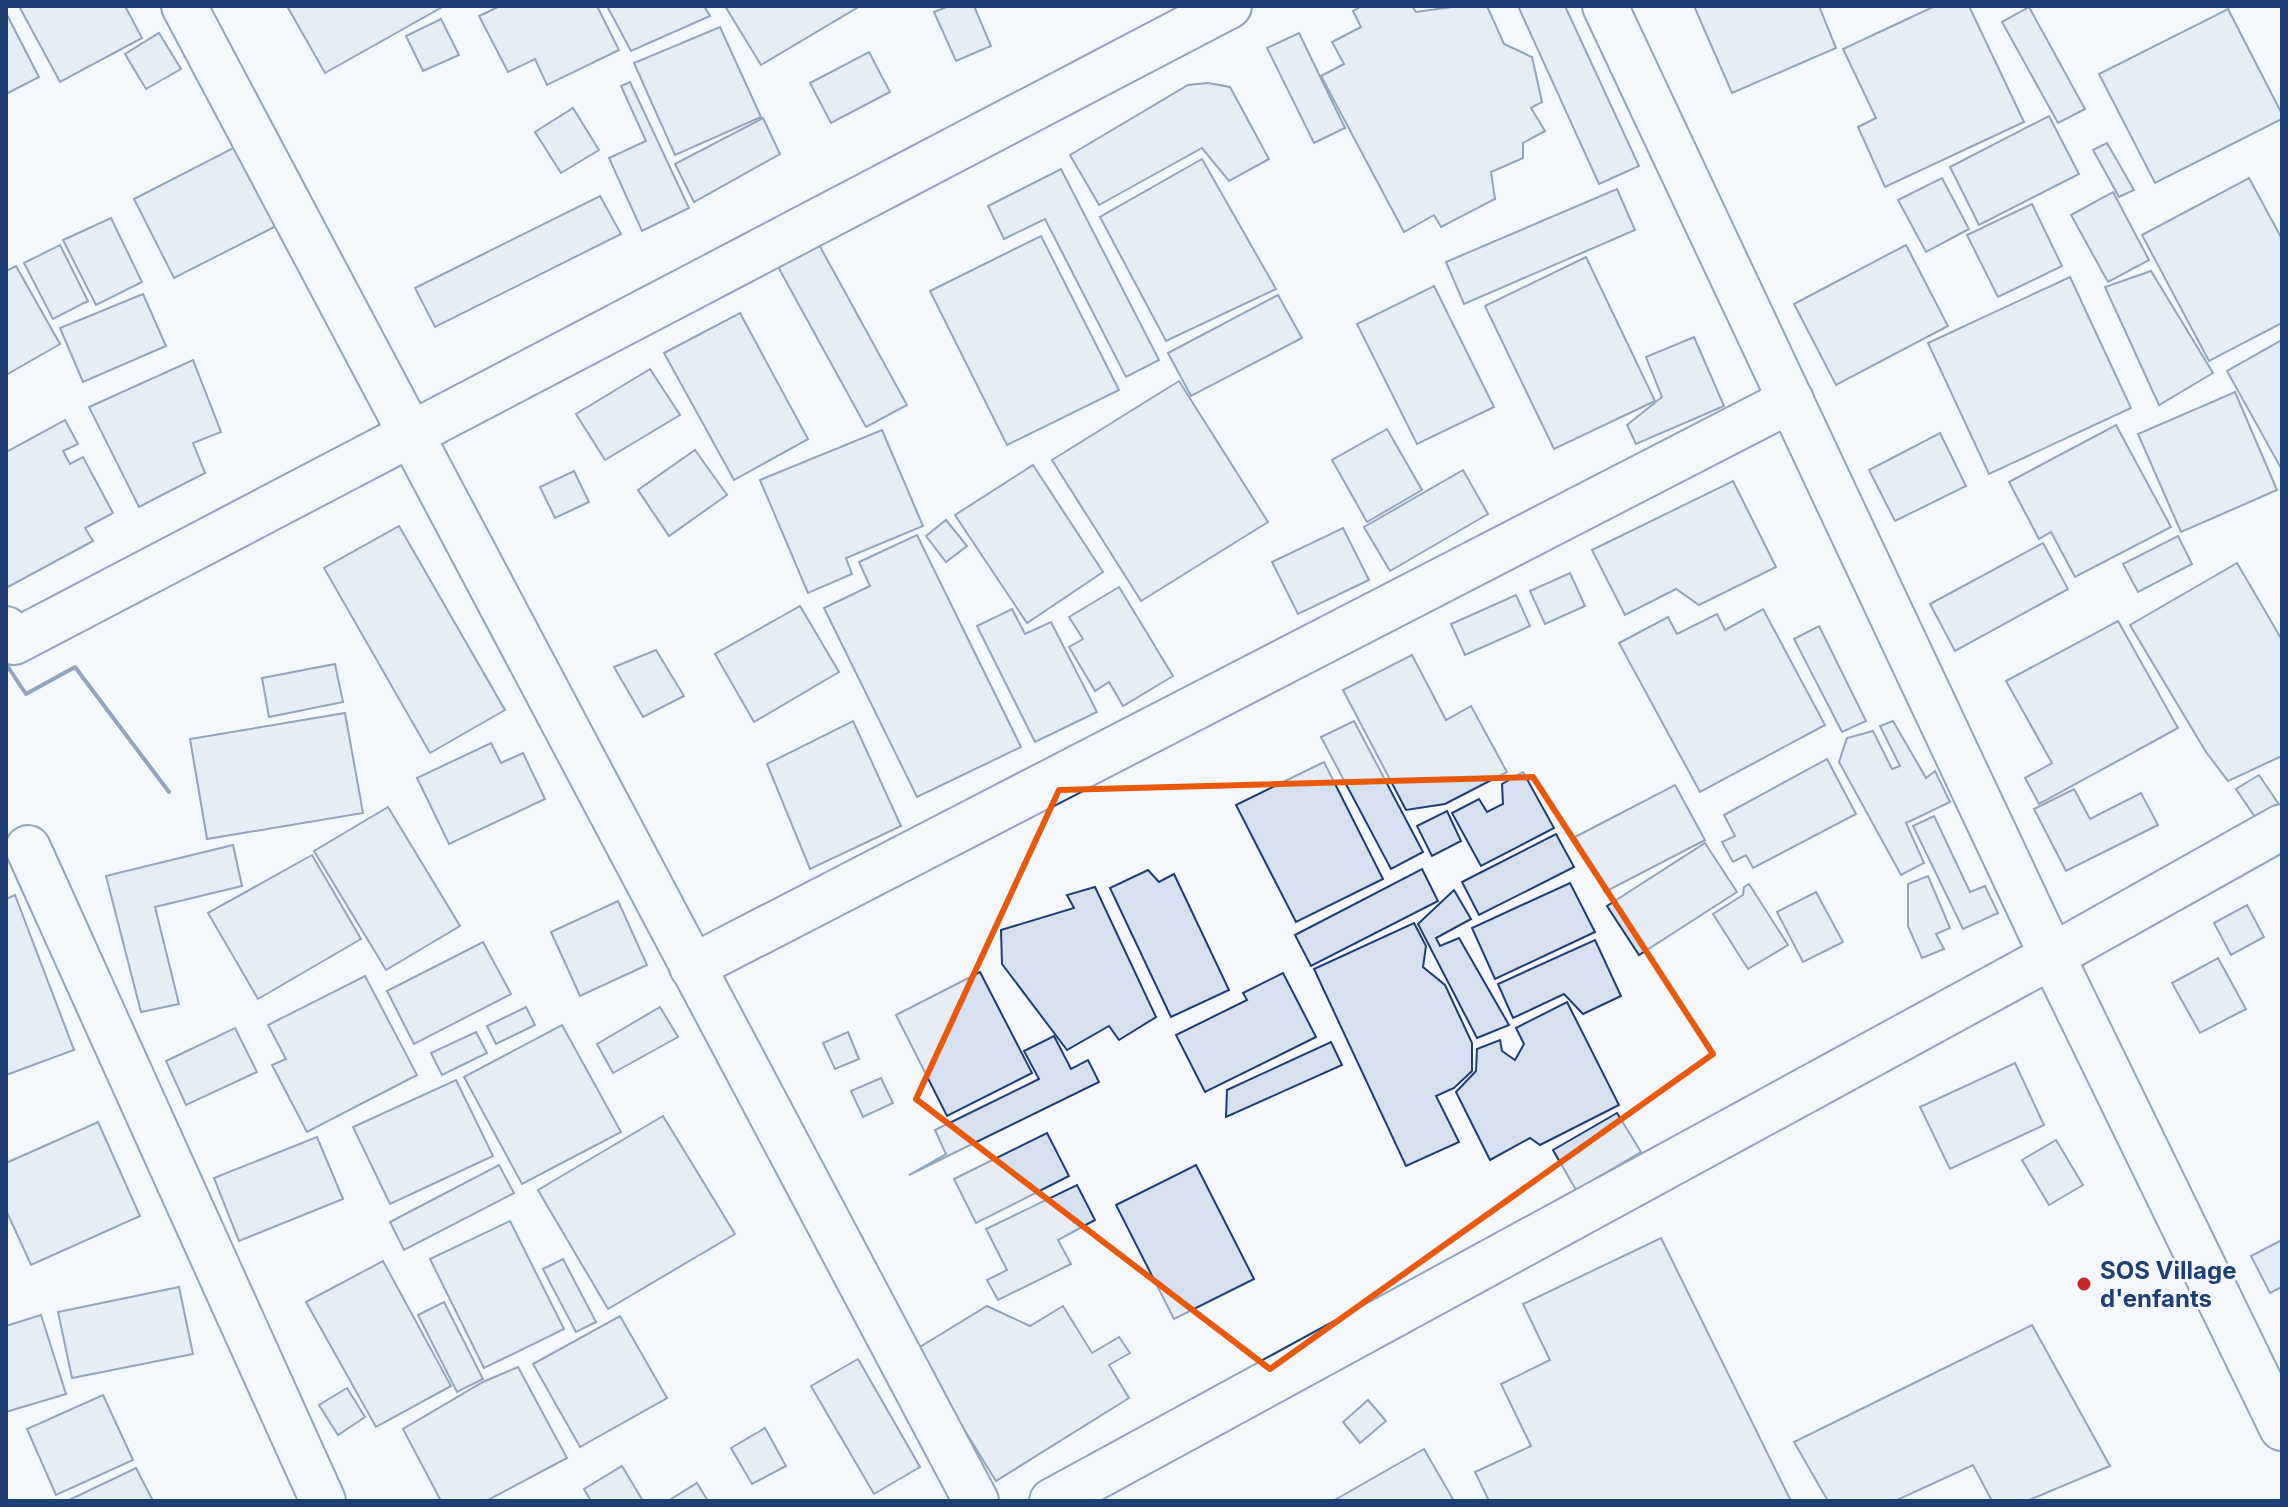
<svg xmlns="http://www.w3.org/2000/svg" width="2288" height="1507" viewBox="0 0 2288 1507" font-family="Inter,sans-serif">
<rect width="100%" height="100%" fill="#f4f7fb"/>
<g fill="#d5e0f0" stroke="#1d3f73" stroke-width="2">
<polygon points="25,6 125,6 142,38 60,82 20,8"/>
<polygon points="287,6 444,6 325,73"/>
<polygon points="500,6 597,6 619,50 547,85 535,59 508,72 479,16"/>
<polygon points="607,6 704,6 710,16 631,51"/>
<polygon points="725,6 860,6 761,65"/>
<polygon points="949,6 974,6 991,46 956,61 934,12"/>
<polygon points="1362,6 1412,6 1416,12 1459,6 1487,6 1504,44 1532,57 1542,102 1531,108 1545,131 1523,143 1523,158 1491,172 1495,199 1441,227 1434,215 1404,232 1321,76 1344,64 1332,42 1361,27 1353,11"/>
<polygon points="1518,6 1565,6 1639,166 1599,184"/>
<polygon points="1694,6 1819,6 1836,48 1732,93"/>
<polygon points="1935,6 1969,6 2024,122 1885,187 1858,127 1876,118 1843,49"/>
<polygon points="2029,7 2085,109 2058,123 2002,22"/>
<polygon points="2228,9 2282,114 2282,119 2155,183 2099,74"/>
<polygon points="6,13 39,77 6,94"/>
<polygon points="441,19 459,55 423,71 406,36"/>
<polygon points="720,27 761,117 675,155 634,63"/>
<polygon points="159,33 181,69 146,89 125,54"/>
<polygon points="1299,33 1345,128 1314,143 1267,48"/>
<polygon points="869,52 890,92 831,123 810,83"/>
<polygon points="630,82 689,208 642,231 609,158 646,141 621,86"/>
<polygon points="1208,83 1230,87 1269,159 1229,181 1202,148 1099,205 1070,155 1188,85"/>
<polygon points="573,108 599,150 561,173 535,132"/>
<polygon points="2049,116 2079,174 1979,225 1950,167"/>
<polygon points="763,118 780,154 694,202 675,164"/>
<polygon points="243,143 284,222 174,278 134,199"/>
<polygon points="2107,143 2134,190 2119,197 2093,150"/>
<polygon points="1202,159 1276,289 1166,341 1100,217"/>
<polygon points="1061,169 1159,360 1126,377 1045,219 1004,239 988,206"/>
<polygon points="1942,178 1969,229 1926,252 1898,200"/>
<polygon points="2249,178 2282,239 2282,323 2209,361 2142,235"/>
<polygon points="1617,189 1635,230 1464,304 1446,262"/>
<polygon points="2113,192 2149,260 2108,282 2071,215"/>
<polygon points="600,196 621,234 435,327 415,288"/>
<polygon points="2032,204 2062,266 1998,297 1967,235"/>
<polygon points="111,218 142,282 96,305 63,240"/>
<polygon points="812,232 907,405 866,427 771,254"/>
<polygon points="1041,236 1119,390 1007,445 930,291"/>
<polygon points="60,245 88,301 53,319 24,263"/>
<polygon points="1906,245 1948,326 1836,385 1794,304"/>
<polygon points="1586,257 1655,401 1554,449 1485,306"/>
<polygon points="16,266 60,344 6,375 6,271"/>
<polygon points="2151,271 2213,373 2159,405 2105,287"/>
<polygon points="2070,277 2131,408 1989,474 1928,343"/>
<polygon points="1434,286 1494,407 1417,444 1357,324"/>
<polygon points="143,294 166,346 83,382 60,328"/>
<polygon points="1278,295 1302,338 1191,396 1168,353"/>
<polygon points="740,313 808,439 734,480 664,353"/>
<polygon points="1694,337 1724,406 1636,444 1627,425 1662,397 1646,357"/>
<polygon points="2282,340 2282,470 2227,371"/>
<polygon points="193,360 221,432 193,443 205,473 139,507 89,407"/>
<polygon points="650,369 680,415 605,460 576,414"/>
<polygon points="1179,381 1268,522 1141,601 1052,460"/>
<polygon points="2235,392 2277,490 2181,532 2138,434"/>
<polygon points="65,420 78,444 63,451 70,464 83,457 113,513 85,528 93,541 6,588 6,452"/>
<polygon points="2116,425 2171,527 2075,577 2051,532 2039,539 2009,482"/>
<polygon points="1387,429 1422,490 1367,522 1332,460"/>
<polygon points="882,430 923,526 846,558 852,574 808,593 760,480"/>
<polygon points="1940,433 1966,486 1895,521 1869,470"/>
<polygon points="695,450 727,495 669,536 638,490"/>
<polygon points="1033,465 1103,572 1027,623 955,515"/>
<polygon points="1463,470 1488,514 1390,571 1364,527"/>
<polygon points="574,471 589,502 555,518 540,487"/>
<polygon points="1733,481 1776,567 1699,605 1676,589 1625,615 1592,550"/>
<polygon points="946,520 967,546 946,562 926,536"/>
<polygon points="399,526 505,710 430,753 324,568"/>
<polygon points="1343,528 1369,580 1298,614 1272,562"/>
<polygon points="917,535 1021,747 917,797 824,608 870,586 859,562"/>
<polygon points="2178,536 2192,564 2138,592 2123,564"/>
<polygon points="2043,543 2068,589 1955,651 1930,604"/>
<polygon points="2237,563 2282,640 2282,756 2228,781 2206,752 2130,625"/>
<polygon points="1570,573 1585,606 1545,624 1530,591"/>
<polygon points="1119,587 1173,676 1123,706 1109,682 1095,691 1069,647 1083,639 1069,617"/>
<polygon points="1516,595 1530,626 1465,655 1451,624"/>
<polygon points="800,606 839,672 754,722 715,654"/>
<polygon points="1012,609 1025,634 1051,622 1097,712 1035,742 977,626"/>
<polygon points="1763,609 1825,725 1700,792 1619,643 1668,617 1677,634 1717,614 1725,630"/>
<polygon points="2118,621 2178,728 2039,804 2025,778 2052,763 2006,681"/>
<polygon points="1819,626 1866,721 1842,732 1794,639"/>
<polygon points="656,650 684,696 643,717 614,667"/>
<polygon points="1412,655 1446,720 1471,706 1507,772 1445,804 1406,810 1343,690"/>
<polygon points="335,664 343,702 269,717 262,678"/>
<polygon points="345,713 363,813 207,839 190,739"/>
<polygon points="853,721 901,826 810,869 767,764"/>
<polygon points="1354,721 1423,852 1391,869 1321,737"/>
<polygon points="1893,721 1926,778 1935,771 1950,802 1906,823 1924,863 1901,875 1839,762 1847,738 1873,731 1892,769 1900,766 1880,726"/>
<polygon points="491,743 501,763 523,753 545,799 449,844 417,778"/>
<polygon points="1827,759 1856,814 1753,868 1746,855 1733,862 1722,842 1735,836 1724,815"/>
<polygon points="1324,762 1383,879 1296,922 1236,805"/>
<polygon points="1523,772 1554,828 1481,866 1452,813 1479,799 1487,812 1503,804 1502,784"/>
<polygon points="2259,775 2280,806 2257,820 2236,789"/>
<polygon points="1675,785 1705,840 1605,892 1575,837"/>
<polygon points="2074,789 2090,819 2141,793 2158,825 2066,871 2034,809"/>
<polygon points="388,807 460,926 386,970 314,851"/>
<polygon points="1447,811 1461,841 1432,856 1417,826"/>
<polygon points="1934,816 1970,892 1985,886 1998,913 1963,929 1913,826"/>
<polygon points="1556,834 1574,867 1479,915 1462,882"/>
<polygon points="1705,843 1737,892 1639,955 1607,906"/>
<polygon points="233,845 242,886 155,907 179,1004 141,1012 106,876"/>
<polygon points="312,855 361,939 258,999 208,913"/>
<polygon points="1422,869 1438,901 1311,966 1295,935"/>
<polygon points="1148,870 1159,882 1174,874 1229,990 1171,1017 1110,888"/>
<polygon points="1928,876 1950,928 1936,934 1944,949 1922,958 1908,926 1908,884"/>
<polygon points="1570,883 1595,932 1495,979 1472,928"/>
<polygon points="1749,884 1788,945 1748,969 1713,914 1743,895 1744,887"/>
<polygon points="1095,887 1156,1017 1119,1040 1109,1026 1067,1050 1002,964 1001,930 1074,908 1067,895"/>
<polygon points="1454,890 1471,919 1436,938 1440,946 1459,938 1509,1025 1477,1038 1418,924"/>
<polygon points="1816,892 1843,942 1803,962 1777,912"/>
<polygon points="15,895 74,1050 6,1075 6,899"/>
<polygon points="618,901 647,965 580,996 551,932"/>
<polygon points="2247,905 2264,937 2231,955 2214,923"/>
<polygon points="1414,923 1426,946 1423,967 1445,985 1472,1043 1472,1071 1454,1088 1436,1096 1459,1142 1406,1166 1314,969"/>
<polygon points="1595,940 1621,996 1583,1014 1564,994 1513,1018 1498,984"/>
<polygon points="483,942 511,994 414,1044 387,991"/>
<polygon points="2218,958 2246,1009 2200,1033 2172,983"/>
<polygon points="980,972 1032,1073 947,1116 896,1015"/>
<polygon points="1283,973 1316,1037 1205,1092 1176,1035 1247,1000 1243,993"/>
<polygon points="365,976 417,1075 307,1132 272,1065 286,1059 268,1025"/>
<polygon points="1567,1002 1619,1105 1540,1145 1530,1138 1490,1160 1456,1092 1476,1071 1477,1049 1500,1040 1502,1051 1515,1060 1524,1044 1516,1028"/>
<polygon points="526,1007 535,1025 496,1044 487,1026"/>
<polygon points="660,1007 678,1037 613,1073 597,1044"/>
<polygon points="562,1025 621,1132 522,1184 464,1077"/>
<polygon points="235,1028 257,1072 186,1105 166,1061"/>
<polygon points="476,1032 487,1053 442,1075 431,1053"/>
<polygon points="848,1032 859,1059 835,1069 823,1043"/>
<polygon points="1054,1036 1071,1069 1088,1060 1099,1082 909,1175 946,1154 935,1130 1039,1079 1024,1051"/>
<polygon points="1331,1042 1342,1065 1226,1117 1227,1090"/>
<polygon points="2015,1063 2044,1125 1950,1169 1920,1107"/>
<polygon points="881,1078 893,1103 863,1117 851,1091"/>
<polygon points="456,1080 493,1156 390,1204 353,1127"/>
<polygon points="1617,1113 1641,1152 1576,1190 1553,1150"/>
<polygon points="663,1116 735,1234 608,1309 538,1190"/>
<polygon points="98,1122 140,1216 31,1265 6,1210 6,1163"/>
<polygon points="1047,1133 1069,1176 976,1223 954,1179"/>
<polygon points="317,1137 343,1199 239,1241 214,1178"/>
<polygon points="2056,1140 2083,1185 2049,1205 2022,1160"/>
<polygon points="499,1165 514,1193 404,1250 390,1222"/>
<polygon points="1196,1165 1254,1279 1174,1319 1116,1205"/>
<polygon points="1077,1185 1095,1220 1058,1240 1071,1264 998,1300 987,1280 1007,1270 986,1229"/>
<polygon points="510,1221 564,1329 484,1368 430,1259"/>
<polygon points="1661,1238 1791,1501 1489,1501 1475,1472 1531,1446 1501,1384 1550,1360 1523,1304"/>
<polygon points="2282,1240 2282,1287 2270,1293 2251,1256"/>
<polygon points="563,1259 596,1322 576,1332 543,1269"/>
<polygon points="383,1261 451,1386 376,1427 306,1302"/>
<polygon points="179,1287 193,1354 72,1378 58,1312"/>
<polygon points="444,1302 483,1379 457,1392 418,1315"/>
<polygon points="987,1306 1030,1326 1063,1306 1092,1353 1119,1337 1130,1353 1109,1365 1129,1398 996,1481 915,1350"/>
<polygon points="41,1315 66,1394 6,1412 6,1326"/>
<polygon points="620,1316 667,1398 580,1447 533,1364"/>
<polygon points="2032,1325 2110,1466 2027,1501 1992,1501 1973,1465 1895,1501 1828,1501 1794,1442"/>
<polygon points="858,1359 920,1467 874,1494 811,1386"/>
<polygon points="518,1367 567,1458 486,1501 441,1501 403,1429 483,1382"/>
<polygon points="347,1388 365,1417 338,1435 319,1405"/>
<polygon points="103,1395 133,1460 56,1495 27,1429"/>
<polygon points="1368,1400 1386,1421 1360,1443 1343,1422"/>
<polygon points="765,1428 786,1466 752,1484 731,1448"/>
<polygon points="1424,1449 1454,1501 1333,1501"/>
<polygon points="622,1466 643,1501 591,1501 584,1489"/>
<polygon points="136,1468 153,1501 67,1501"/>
<polygon points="697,1483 708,1501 668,1501"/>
</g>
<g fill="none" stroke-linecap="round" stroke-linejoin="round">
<g stroke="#1d3f73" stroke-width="48">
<g id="minor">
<polyline points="184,6 976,1501"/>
<polyline points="1605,6 2052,956 2282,1428"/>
<polyline points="6,629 14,642 1229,6"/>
<polyline points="28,848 323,1501"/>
<polyline points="692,967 1791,400"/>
<polyline points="1052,1501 2052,956 2282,827"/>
</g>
</g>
<use href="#minor" stroke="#f4f7fb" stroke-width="44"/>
<polyline stroke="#1d3f73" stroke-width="4" points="6,664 26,694 75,667 169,792"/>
</g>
<path d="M0 0H2288V1507H0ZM1533,777L1713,1054L1270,1369L916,1099L1059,790Z" fill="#f4f7fb" fill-opacity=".55" fill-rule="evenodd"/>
<path fill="none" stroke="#e8590c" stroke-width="6" stroke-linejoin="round" d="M1533,777L1713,1054L1270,1369L916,1099L1059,790Z"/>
<circle fill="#c62828" stroke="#f4f7fb" stroke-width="3" cx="2084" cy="1284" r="8"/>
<g text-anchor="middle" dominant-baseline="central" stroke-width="6" stroke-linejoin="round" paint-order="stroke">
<g font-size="24" font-weight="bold" fill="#1d3f73" stroke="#f4f7fb" text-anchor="start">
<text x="2100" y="1270">SOS Village<tspan x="2100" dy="28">d'enfants</tspan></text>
</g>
</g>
<rect width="2288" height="1507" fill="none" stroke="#1d3f73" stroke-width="16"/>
</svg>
